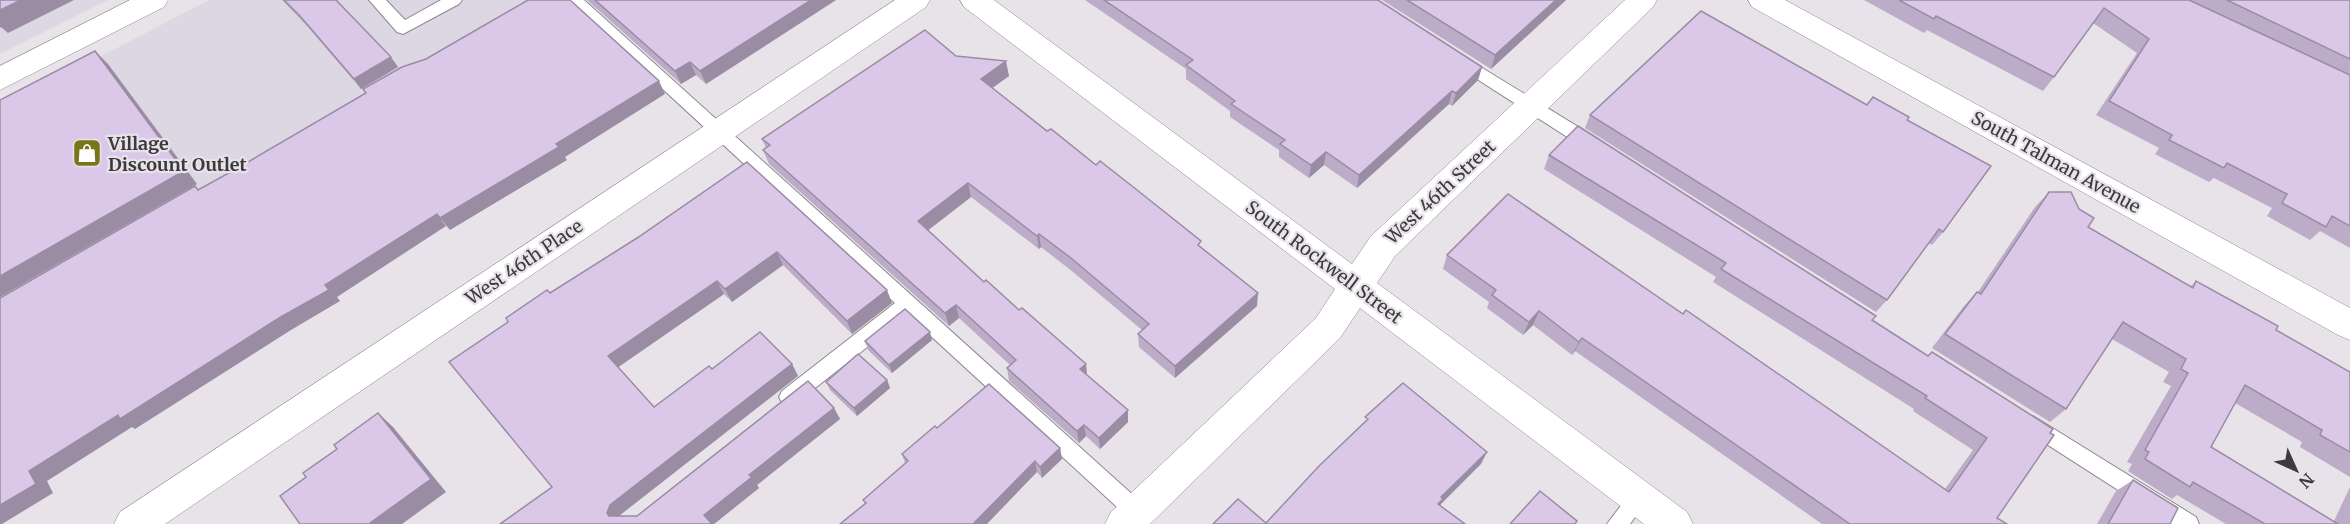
<svg xmlns="http://www.w3.org/2000/svg" width="2350" height="524" viewBox="0 0 2350 524" font-family="Merriweather,serif">
<rect width="100%" height="100%" fill="#e7e3e9"/>
<g fill="#ddd6e3">
<polygon points="0,0 108,0 0,54"/>
<polygon points="209,0 531,0 0,309 0,109"/>
</g>
<g fill="none" stroke-linecap="round" stroke-linejoin="round">
<g stroke="#8b888e" stroke-width="2">
<g id="lane">
<polygon points="369,0 386,0 405,20 441,0 462,0 459,4 403,34 397,32"/>
<polygon points="566,0 584,0 1144,505 1147,512 1144,519 1137,522 1130,519 908,315 796,403 789,406 782,403 779,397 782,391 895,303"/>
<polygon points="1461,55 1598,139 1600,144 1598,149 1586,149 1455,65 1453,61 1455,57"/>
<polygon points="2033,416 2196,517 2199,524 2171,524 2026,431 2023,425 2026,419"/>
<polygon points="1639,489 1646,491 1649,498 1630,524 1607,524 1632,491"/>
</g>
</g>
<g stroke="#8b888e" stroke-width="1">
<g id="street">
<polygon points="895,0 930,0 926,7 165,524 114,524 120,512"/>
<polygon points="960,0 994,0 1352,264 1371,236 1625,0 1657,0 1653,7 1395,256 1377,283 1687,512 1693,524 1644,524 1360,308 1340,338 1150,524 1105,524 1111,512 1316,318 1335,289 964,7"/>
<polygon points="1748,0 1785,0 2350,308 2350,340 2338,335 1752,7"/>
</g>
</g>
<g stroke="#8b888e" stroke-width="1">
<polygon id="secondary" points="130,0 168,0 164,7 0,90 0,66"/>
</g>
<use href="#lane" fill="#fff" fill-rule="evenodd"/>
<use href="#street" fill="#fff" fill-rule="evenodd"/>
<use href="#secondary" fill="#fff" fill-rule="evenodd"/>
</g>
<g fill="#bcacc8">
<polygon points="282,0 336,0 398,67 361,89 307,26"/>
<polygon points="587,0 836,0 706,84 696,75 681,84"/>
<polygon points="1085,0 1378,0 1482,67 1478,80 1452,106 1449,104 1357,188 1324,165 1309,178 1279,157 1279,150 1230,117 1230,111 1186,79 1186,69"/>
<polygon points="1382,0 1566,0 1491,69"/>
<polygon points="1864,0 2350,0 2350,248 2320,231 2310,240 2267,216 2272,208 2214,178 2209,182 2155,154 2159,148 2096,115 2137,53 2093,23 2054,77 2043,91 1927,30 1924,33"/>
<polygon points="956,56 1009,76 992,88 1047,131 1201,247 1257,306 1175,378 1139,347 1138,334 1142,330 1073,272 1041,247 1039,249 971,197 928,230 984,282 1019,310 1086,364 1087,375 1128,410 1128,422 1100,449 1086,436 1079,443 1009,381 1007,368 1010,365 959,318 949,326 769,164 763,150 766,148 762,139"/>
<polygon points="1867,105 1907,120 1943,232 1932,245 1929,243 1887,300 1876,312 1585,128 1590,115"/>
<polygon points="1549,155 1872,320 1928,356 1932,352 2053,429 1997,518 2007,524 1822,524 1575,351 1572,355 1533,325 1523,335 1487,308 1489,302 1443,269 1447,255 1683,314 1945,489 1973,450 1913,411 1914,409 1713,282 1716,277 1544,169"/>
<polygon points="747,162 892,303 852,334 783,265 732,302 724,294 618,367 654,407 712,369 792,364 798,376 619,516 637,516 834,408 840,419 757,485 759,488 714,524 500,524 552,487 550,293 637,238"/>
<polygon points="2049,192 2088,227 2190,287 2196,281 2276,330 2350,372 2350,477 2300,447 2302,442 2235,403 2211,447 2334,521 2350,487 2350,524 2226,524 2177,495 2172,499 2128,471 2132,464 2127,462 2171,386 2163,382 2169,372 2112,339 2066,409 2050,422 1932,348 1964,306 1977,292 1978,292 2035,207"/>
<polygon points="930,332 932,340 892,373 868,350 865,341"/>
<polygon points="887,380 890,388 857,416 830,390 826,382"/>
<polygon points="937,428 1060,448 1062,459 1042,478 1037,472 865,504 863,500 905,463 902,454"/>
<polygon points="2133,480 2170,524 2097,524 2116,491"/>
</g>
<g fill="#998ca3">
<polygon points="21,0 74,0 8,33 1,27 0,28 0,10"/>
<polygon points="811,0 836,0 706,84 700,71"/>
<polygon points="1556,0 1566,0 1491,69 1495,55"/>
<polygon points="95,51 108,64 197,184 0,297 0,276"/>
<polygon points="391,57 398,67 361,89 354,79"/>
<polygon points="1006,61 1009,76 984,94 981,79"/>
<polygon points="690,62 696,75 681,84 675,71"/>
<polygon points="1482,67 1478,80 1452,106 1456,93"/>
<polygon points="659,81 665,94 565,157 567,160 450,230 440,218 556,144"/>
<polygon points="1452,91 1449,104 1357,188 1359,175"/>
<polygon points="1326,152 1324,165 1309,178 1311,165"/>
<polygon points="968,183 971,197 922,235 918,221"/>
<polygon points="437,214 446,226 337,297 340,301 291,330 135,429 132,427 47,481 53,493 2,524 0,524 0,505 29,471 325,285"/>
<polygon points="1039,234 1041,247 1039,249 1037,236"/>
<polygon points="777,252 783,265 732,302 725,289"/>
<polygon points="717,281 724,294 617,368 608,356"/>
<polygon points="887,290 892,303 852,334 847,321"/>
<polygon points="1258,293 1257,306 1175,378 1175,366"/>
<polygon points="956,305 959,318 949,326 945,313"/>
<polygon points="1539,311 1533,325 1523,335 1529,322"/>
<polygon points="930,332 932,340 892,373 889,365"/>
<polygon points="1582,338 1575,351 1572,355 1579,342"/>
<polygon points="792,364 798,376 620,515 616,524 607,513 610,505"/>
<polygon points="1086,364 1087,377 1080,369"/>
<polygon points="887,380 890,388 857,416 854,408"/>
<polygon points="834,408 840,419 757,485 759,488 714,524 711,524 704,515 749,475"/>
<polygon points="1128,410 1128,422 1100,449 1099,438"/>
<polygon points="378,413 393,427 446,492 402,524 371,524 370,523"/>
<polygon points="1084,425 1086,436 1079,443 1077,431"/>
<polygon points="1060,448 1062,459 1042,478 1040,467"/>
<polygon points="1487,452 1481,464 1441,504 1438,510 1434,515 1441,497"/>
<polygon points="1035,461 1037,472 987,524 973,524"/>
</g>
<g fill="#dbc8e9" stroke="#998ca3" stroke-width="1.5">
<polygon points="0,0 21,0 0,10"/>
<polygon points="284,0 336,0 391,57 354,79 300,16"/>
<polygon points="528,0 570,0 659,81 556,144 559,147 440,218 437,214 325,285 329,290 279,318 120,419 118,415 29,471 36,484 0,505 0,298 195,186 198,190 236,169 366,93 363,89 402,67 426,59"/>
<polygon points="595,0 811,0 700,71 690,62 675,71"/>
<polygon points="1104,0 1378,0 1482,67 1456,93 1452,91 1359,175 1326,152 1311,165 1280,144 1285,140 1231,104 1235,101 1186,65 1193,60"/>
<polygon points="1407,0 1556,0 1495,55"/>
<polygon points="1899,0 2189,0 2350,75 2350,226 2332,216 2326,227 2282,203 2287,194 2227,163 2224,168 2169,140 2172,135 2109,101 2149,39 2104,8 2054,77 1936,16 1934,19"/>
<polygon points="2227,0 2350,0 2350,59"/>
<polygon points="1701,11 1867,105 1873,97 1909,117 1907,120 1991,166 1943,232 1939,229 1887,300 1590,115"/>
<polygon points="925,30 956,56 1006,61 981,79 1047,131 1051,129 1096,165 1100,161 1132,186 1201,241 1198,245 1258,293 1175,366 1138,334 1149,324 1071,258 1039,234 1037,236 968,183 918,221 984,282 986,280 1019,310 1022,308 1086,364 1080,369 1128,410 1099,438 1084,425 1077,431 1007,368 1016,360 956,305 945,313 763,150 770,145 762,139"/>
<polygon points="95,51 184,171 0,276 0,100"/>
<polygon points="1578,126 1876,316 1872,320 1928,356 1932,352 2053,429 2050,433 2054,435 1997,518 2007,524 1850,524 1582,338 1579,342 1539,311 1529,322 1492,295 1496,290 1447,255 1508,194 1683,314 1686,310 1949,492 1987,438 1925,398 1927,396 1721,269 1726,263 1549,155"/>
<polygon points="747,162 887,290 847,321 777,252 725,289 717,281 608,356 654,407 709,366 712,369 760,332 792,364 610,505 607,513 609,516 637,516 808,381 834,408 749,475 752,477 704,515 712,524 500,524 552,487 449,362 508,322 506,318 547,290 550,293 637,238"/>
<polygon points="2049,192 2071,192 2079,209 2094,218 2088,227 2193,288 2196,281 2278,326 2276,330 2350,372 2350,452 2320,435 2322,430 2245,385 2211,447 2338,524 2265,524 2193,482 2190,487 2145,459 2149,452 2145,450 2188,373 2181,369 2186,359 2123,322 2066,409 1945,334 1977,292 1981,294"/>
<polygon points="905,309 930,332 889,365 865,341"/>
<polygon points="858,354 887,380 854,408 826,382"/>
<polygon points="1403,383 1487,452 1441,497 1443,499 1438,504 1465,524 1213,524 1238,499 1266,523 1319,466 1368,419 1365,417"/>
<polygon points="989,384 1060,448 1040,467 1035,461 973,524 840,524 866,503 863,500 908,461 902,454 935,426 937,428"/>
<polygon points="378,413 431,479 370,523 371,524 300,524 280,496 306,477 303,473 337,449 334,445"/>
<polygon points="2133,480 2178,508 2170,524 2108,524"/>
<polygon points="1540,491 1577,521 1575,524 1510,524"/>
</g>
<defs>
<g id="shop-square" transform="scale(1.5)"><rect x="-9" y="-9" width="18" height="18" rx="4" fill="#78751a" stroke="#e7e3e9"/><path d="M-5-2.5h2.3a2.7 3.5 0 0 1 5.4 0H5L5.5 6h-11ZM-1.5-2.5h3a1.5 2.3 0 0 0-3 0Z" fill="#fff"/></g>
</defs>
<g fill-rule="evenodd">
<use href="#shop-square" x="87" y="153"/>
</g>
<g text-anchor="middle" dominant-baseline="central" stroke-width="4.5" stroke-linejoin="round" paint-order="stroke">
<g font-size="18" font-weight="bold" fill="#3c3a3d" stroke="#e7e3e9" text-anchor="start">
<text x="108" y="143">Village<tspan x="108" dy="21">Discount Outlet</tspan></text>
</g>
<g font-size="18" fill="#3c3a3d" stroke="#e7e3e9">
<text transform="translate(2056 162) rotate(29)">South Talman Avenue</text>
<text transform="translate(1440 192) rotate(-43)">West 46th Street</text>
<text transform="translate(524 262) rotate(-34)">West 46th Place</text>
<text transform="translate(1324 262) rotate(37)">South Rockwell Street</text>
</g>
</g>
<g transform="translate(2296 470) rotate(135)" stroke="#e7e3e9" stroke-width="4.5" paint-order="stroke">
<path d="M0-4.5L10 22L0 15L-10 22Z" fill="#3c3a3d"/>
<text y="-9" font-size="16" font-weight="bold" text-anchor="middle" fill="#3c3a3d">N</text>
</g>
</svg>
